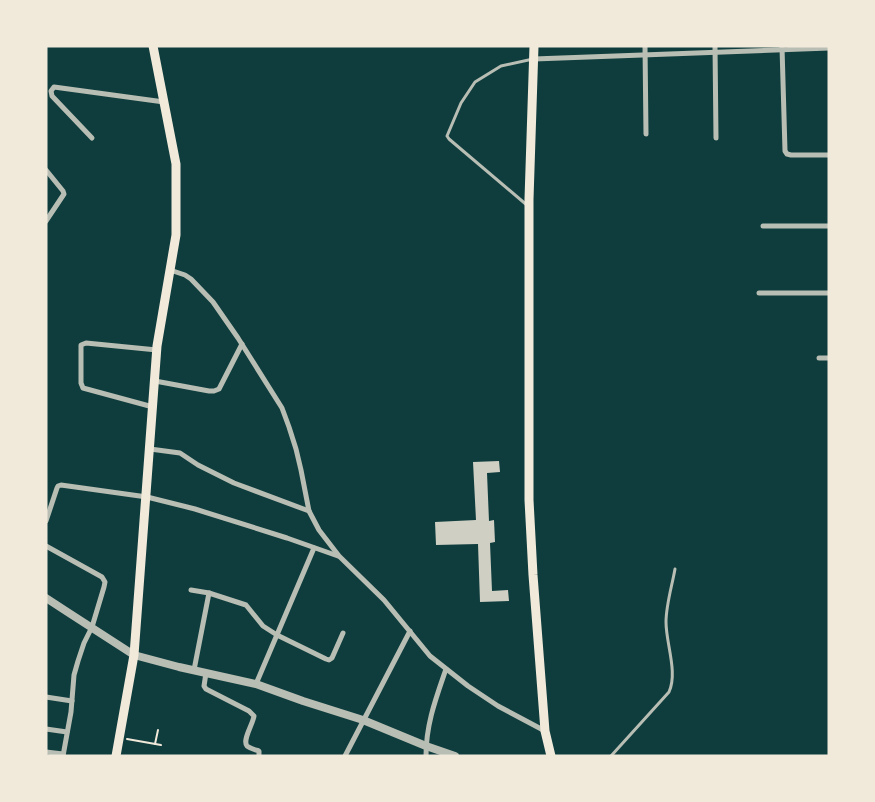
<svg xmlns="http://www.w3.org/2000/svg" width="875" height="802" viewBox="0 0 875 802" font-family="'IBM Plex Sans',sans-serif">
<rect width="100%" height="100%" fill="#0f3d3e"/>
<polygon fill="#cfcfc3" points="499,461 500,472 487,473 489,521 494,520 495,542 490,543 492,591 508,590 509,601 480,602 478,544 436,545 435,522 476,520 473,462"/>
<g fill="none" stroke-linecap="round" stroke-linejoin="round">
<g stroke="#f1e9da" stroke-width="2">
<polyline points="127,739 161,745"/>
<polyline points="155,744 158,730"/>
</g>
<g stroke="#b8beb3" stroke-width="3">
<polyline points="528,206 449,139 447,136 461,103 475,82 501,66 533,59"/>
<path d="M611,756L669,692C678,672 666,644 666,622C666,605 672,586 675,569"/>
</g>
<g stroke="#b8beb3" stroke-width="5">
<polyline points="645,46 646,134"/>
<polyline points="715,46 716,138"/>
<polyline points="782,47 785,151 787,154 791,155 829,155"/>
<polyline points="534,59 829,48"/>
<polyline points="92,138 52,96 51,91 54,87 164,102"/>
<polyline points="46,170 63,191 64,194 46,221"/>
<polyline points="763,226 829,226"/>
<polyline points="170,270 185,275 191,279 213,302 238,338 282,408 289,427 296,449 301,470 309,511 319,530 339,556 384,600 430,656 468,686 498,706 545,731"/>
<polyline points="759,293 829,293"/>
<polyline points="819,358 829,358"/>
<polyline points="155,381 209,391 214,391 219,389 242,344"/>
<polyline points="153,407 83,388 81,383 81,345 86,343 157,350"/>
<polyline points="150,449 180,453 198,465 234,483 309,511"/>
<polyline points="46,521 57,488 58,486 61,485 147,497 195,509 287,538 338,556"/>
<polyline points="46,546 102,577 105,582 104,587 92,627 84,643 78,661 74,675 71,712 63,756"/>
<polyline points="191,590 209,593 246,605 263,626 277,635 326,659 329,660 332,658 343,633"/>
<polyline points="194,670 209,593"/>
<path d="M206,673L204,686L206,689L249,711L254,716C253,724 242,740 247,746C249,748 256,750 259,751V756"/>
<polyline points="256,684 314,548"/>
<polyline points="46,697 72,701"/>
<polyline points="46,729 67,732"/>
<polyline points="46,752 63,754"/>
<polyline points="345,756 410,631"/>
<path d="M426,756C426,724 436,698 446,669"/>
</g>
<polyline stroke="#b8beb3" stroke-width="8" points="46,598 69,613 134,655 179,667 256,684 303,701 363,720 426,746 455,756"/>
<g stroke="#f1e9da" stroke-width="9">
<polyline points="534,46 529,199 529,500 533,575 545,731 551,756"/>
<polyline points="116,756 134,655 157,346 176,235 176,164 153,46"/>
</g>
</g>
<rect width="875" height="802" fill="none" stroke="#f1e9da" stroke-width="95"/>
</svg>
